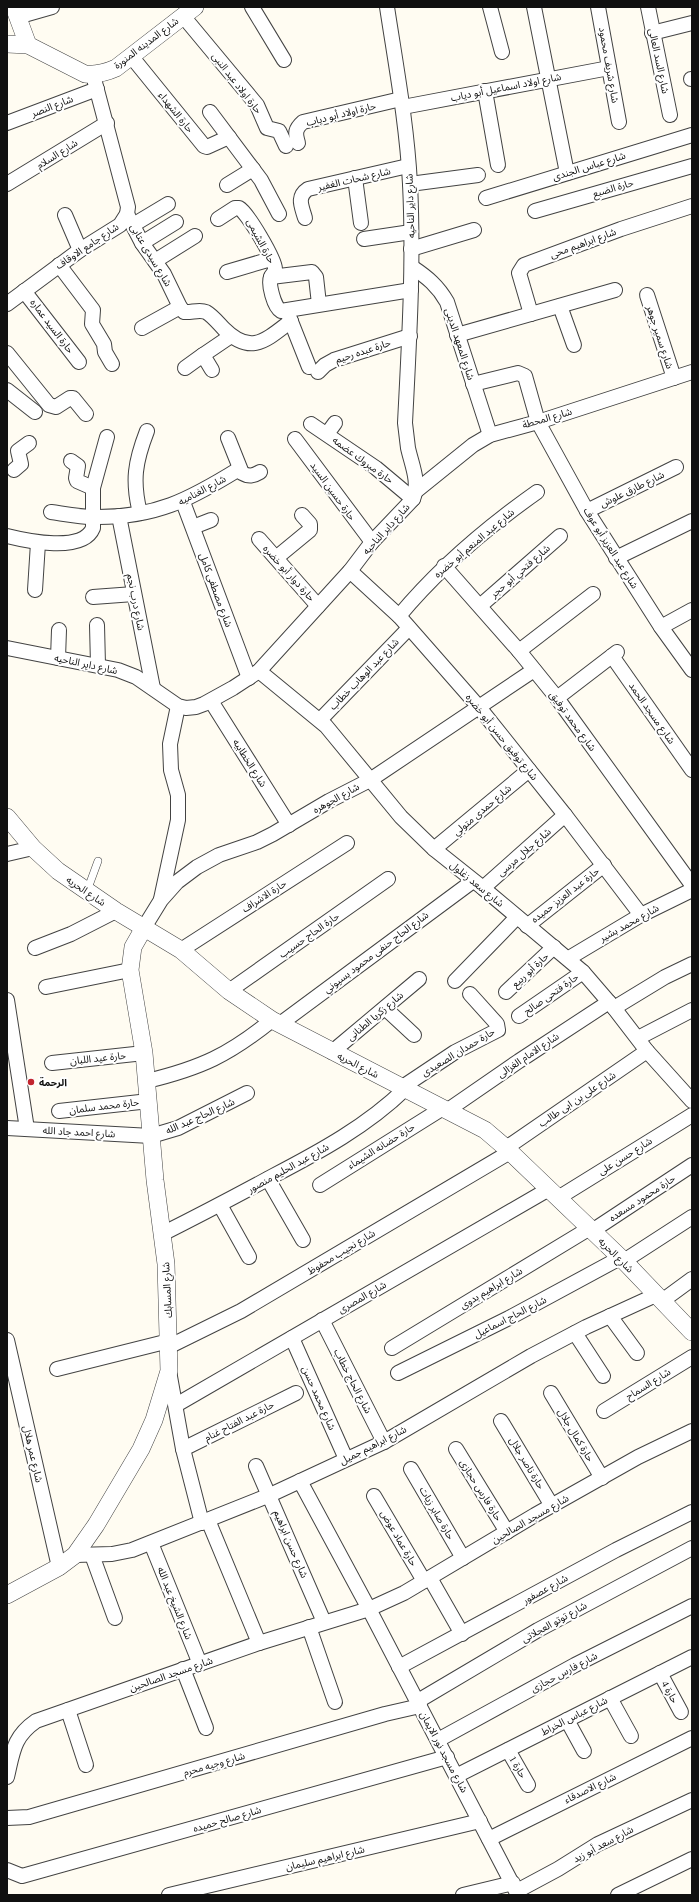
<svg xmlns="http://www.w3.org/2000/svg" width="699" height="1902" viewBox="0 0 699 1902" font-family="'Times New Roman','Noto Sans Arabic',serif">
<rect width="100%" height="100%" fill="#fffcf2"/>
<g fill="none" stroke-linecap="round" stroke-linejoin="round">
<g stroke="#434343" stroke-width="8">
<polyline id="service" points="87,891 98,861"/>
</g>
<g stroke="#434343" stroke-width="16">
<g id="minor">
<polyline points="252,7 284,60"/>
<polyline points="490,7 502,52"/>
<polyline points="534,7 567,173"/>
<polyline points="598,7 619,122"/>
<polyline points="648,7 670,115"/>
<polyline points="183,16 257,105 267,128 279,131 286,146"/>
<polyline points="17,17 52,7"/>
<polyline points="652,33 692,23"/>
<polyline points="131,56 204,146 207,147 229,137"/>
<polyline points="691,79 692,79"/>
<polyline points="485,91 498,165"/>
<polyline points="403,107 609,68"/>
<polyline points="210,112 261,180 279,214"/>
<polyline points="7,123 97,89"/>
<path d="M298,143C295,133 295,129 303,122L401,99"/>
<polyline points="355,178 361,223"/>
<polyline points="7,184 107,123"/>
<polyline points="410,184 478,175"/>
<polyline points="227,185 253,169"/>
<polyline points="486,198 692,135"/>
<polyline points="535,211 692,166"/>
<path d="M127,214L142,243L164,274L180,307L184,312C191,313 199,309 206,312C213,316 219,324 224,329C251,356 266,340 291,321"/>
<polyline points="65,215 80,250"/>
<path d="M305,218C302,207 296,197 308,189L408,166"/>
<path d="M218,219L235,208H239C247,212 275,259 275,269C275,273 272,274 271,277C268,284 274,307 281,311L411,290"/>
<polyline points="133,225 168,204"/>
<polyline points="364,239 411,232"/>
<polyline points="142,243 176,222"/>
<polyline points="411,249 474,230"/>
<polyline points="155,261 195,236"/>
<polyline points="59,265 93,310 92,324 104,344 105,352 112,364"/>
<path d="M412,267C427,277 438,286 447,302L490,435"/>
<polyline points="227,272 271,259"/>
<polyline points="271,277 312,272 316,277 319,304"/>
<polyline points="24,291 79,362"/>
<polyline points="647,295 674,378"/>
<polyline points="7,304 80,250 120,225 127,214 128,207 93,75"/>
<polyline points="560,306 574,345"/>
<polyline points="288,314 309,367"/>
<polyline points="531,314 519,273 524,265 621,229 692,206"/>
<polyline points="142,328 180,307"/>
<polyline points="457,335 615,290"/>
<polyline points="7,353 49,405 56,407 70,398 73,398 86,414"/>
<polyline points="185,368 203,355"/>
<polyline points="212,370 203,355 231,336"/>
<polyline points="318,372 325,365 334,360 410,336"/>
<polyline points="473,384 518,373 525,376 538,422 587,511 661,627 692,670"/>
<polyline points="7,390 35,412"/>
<polyline points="311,424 376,468 413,499"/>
<polyline points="327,434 335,423"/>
<path d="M228,438L242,473C249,477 253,476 260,472"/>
<polyline points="295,439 372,542"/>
<polyline points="71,461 78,466 76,478 77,481 93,488"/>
<polyline points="14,470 21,464 18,451 29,443"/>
<polyline points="416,491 473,445 490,435 538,422 692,372"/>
<polyline points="183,502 249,678"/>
<polyline points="587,511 676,467"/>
<path d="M51,512C65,514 80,517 94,517C155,518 189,500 239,469"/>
<path d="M140,513C132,481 135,462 147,431"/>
<polyline points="119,516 153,688"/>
<polyline points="193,527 211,520"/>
<path d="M7,536C27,541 83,553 93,528V488L107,437"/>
<polyline points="259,539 318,606"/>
<polyline points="276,558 310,530 310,524 302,515"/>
<polyline points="616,558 692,521"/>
<polyline points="444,566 519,651 557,698 692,885"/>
<polyline points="350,571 399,616 478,706 565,815 641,915"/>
<polyline points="35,590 38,543"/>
<polyline points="93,597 134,594"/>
<polyline points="480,606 560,536"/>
<path d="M399,616C439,568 486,528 537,492"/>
<polyline points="97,625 98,665"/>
<polyline points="661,627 692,610"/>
<path d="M7,648L118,670L136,677L178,706L186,708L196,707L204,704L233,688L259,671L350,571L372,542L413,499C420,482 412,466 408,448C407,440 406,431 405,423C409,343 414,264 410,184C407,125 396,66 387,7"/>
<polyline points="519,651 593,594"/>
<polyline points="612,656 692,770"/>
<polyline points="58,658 59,630"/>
<polyline points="259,671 326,726 401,817 434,849 483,888 583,972 614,1008 647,1051 692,1101"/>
<polyline points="557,698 617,652"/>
<polyline points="211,701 289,825"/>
<polyline points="320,720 409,628"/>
<polyline points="434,849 529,770"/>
<polyline points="7,854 33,848"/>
<polyline points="483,888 565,815"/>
<polyline points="161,899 178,820 178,795 171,770 170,744 178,706"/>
<polyline points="145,926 161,900 177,882 197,867 219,855 257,842 273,834 329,801 370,780 534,670"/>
<polyline points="527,926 604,865"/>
<polyline points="35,948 71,934 116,911"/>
<polyline points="181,950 347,843"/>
<polyline points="569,958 641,915 692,890"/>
<polyline points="455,981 517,917"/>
<polyline points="46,987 130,970"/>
<polyline points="229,991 388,879"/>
<polyline points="506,992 554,947"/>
<polyline points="7,1000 27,1129"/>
<polyline points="385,1008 414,1035"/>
<polyline points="614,1008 665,977 692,964"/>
<polyline points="519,1016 583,972"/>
<polyline points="280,1024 473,881"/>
<polyline points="638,1038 692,1010"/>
<polyline points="332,1052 419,979"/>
<polyline points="52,1063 144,1053"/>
<path d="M147,1081C201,1068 229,1055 272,1020"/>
<polyline points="401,1088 455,1052 498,1030 497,1024 470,994"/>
<polyline points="448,1110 519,1061 609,1002"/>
<polyline points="59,1111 149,1101"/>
<polyline points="7,1128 151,1136 178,1128 247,1093"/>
<polyline points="506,1148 647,1051"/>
<polyline points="268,1179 303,1240"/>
<polyline points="320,1185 443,1108"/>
<polyline points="558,1198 692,1115"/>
<polyline points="220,1205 249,1257"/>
<polyline points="592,1231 692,1165"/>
<path d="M162,1234C200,1215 236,1196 273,1176C319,1152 367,1126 405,1089"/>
<polyline points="624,1261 692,1217"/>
<polyline points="662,1301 692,1279"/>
<polyline points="610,1316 637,1353"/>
<polyline points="322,1320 384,1442"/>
<polyline points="575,1333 603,1376"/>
<polyline points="292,1338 346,1459"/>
<polyline points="7,1340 59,1567"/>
<polyline points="170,1346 241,1311 510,1152"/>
<polyline points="392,1348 590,1228"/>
<polyline points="57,1369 169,1341"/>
<polyline points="169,1371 183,1449 202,1523"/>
<polyline points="398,1373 509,1318 620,1258"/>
<polyline points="551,1393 602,1478"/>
<polyline points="176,1405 549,1189"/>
<polyline points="604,1411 692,1357"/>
<polyline points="501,1421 552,1506"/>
<polyline points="183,1449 296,1393"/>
<polyline points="456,1449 507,1532"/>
<polyline points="256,1466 324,1622"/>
<polyline points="411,1469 463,1558"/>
<polyline points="300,1481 369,1609 518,1895"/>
<polyline points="374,1496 424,1581"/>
<polyline points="208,1520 259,1643"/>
<polyline points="151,1543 200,1664"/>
<polyline points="75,1555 112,1554 132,1550 270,1495 384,1442 531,1356 586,1327 656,1295"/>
<polyline points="92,1555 115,1618"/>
<polyline points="430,1578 462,1634"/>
<polyline points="309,1627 335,1702"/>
<polyline points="399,1667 616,1550 692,1512"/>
<polyline points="183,1669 206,1728"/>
<polyline points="660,1673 681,1712"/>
<polyline points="610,1698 631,1736"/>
<polyline points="418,1701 538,1630 692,1548"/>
<polyline points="68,1710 86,1765"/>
<polyline points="567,1720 584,1751"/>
<polyline points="438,1740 575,1665 692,1606"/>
<polyline points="508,1750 528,1785"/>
<polyline points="456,1776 692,1657"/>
<path d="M7,1777C13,1752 13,1737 36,1721L259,1643L369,1609L404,1593L535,1515L638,1457L692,1431"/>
<polyline points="7,1818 29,1817 385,1714 420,1706"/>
<polyline points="489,1839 692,1738"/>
<polyline points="7,1870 22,1876 447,1757"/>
<polyline points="517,1891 558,1869 598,1844 692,1800"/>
<polyline points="169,1895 480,1821"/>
<polyline points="463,1895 513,1883"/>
<polyline points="618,1895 692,1859"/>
</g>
</g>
<g stroke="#434343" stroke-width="18">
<g id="tertiary">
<polyline points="14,7 28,45"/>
<path d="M7,44L28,45L85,74C97,75 105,73 116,68L195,7"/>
<polyline points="7,817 33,848 58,871 116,911 181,950 229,991 272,1020 485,1130 506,1148 624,1261 692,1332"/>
<polyline points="7,1595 59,1567 75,1555 96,1525 141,1449 154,1420 169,1371 166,1264 155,1180 144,1053 130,970 133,947 145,926"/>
</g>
</g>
<use href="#service" stroke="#fff" stroke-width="7"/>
<use href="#minor" stroke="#fff" stroke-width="14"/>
<use href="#tertiary" stroke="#fff" stroke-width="17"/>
</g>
<circle fill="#c2252f" stroke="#fff" stroke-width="1.5" cx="31" cy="1082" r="4"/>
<g text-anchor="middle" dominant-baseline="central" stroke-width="4" stroke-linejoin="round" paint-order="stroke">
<g font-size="10" fill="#101010" stroke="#fff">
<text transform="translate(146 43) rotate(-37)">شارع المدينه المنورة</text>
<text transform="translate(659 61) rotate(78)">شارع السد العالى</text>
<text transform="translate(609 65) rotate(80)">شارع شريف محمود</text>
<text transform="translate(237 83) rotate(52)">حارة اولاد عبد النبى</text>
<text transform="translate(506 87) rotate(-11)">شارع اولاد اسماعيل أبو دياب</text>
<text transform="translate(52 106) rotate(-21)">شارع النصر</text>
<text transform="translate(176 112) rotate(51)">حارة الشهداء</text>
<text transform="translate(341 114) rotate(-14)">حارة اولاد أبو دياب</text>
<text transform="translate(57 154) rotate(-32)">شارع السلام</text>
<text transform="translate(589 166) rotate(-17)">شارع عباس الجندى</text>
<text transform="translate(354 179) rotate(-13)">شارع شحات الغفير</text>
<text transform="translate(613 188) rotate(-16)">حارة الضبع</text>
<text transform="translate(410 206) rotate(-92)">شارع داير الناحيه</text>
<text transform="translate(261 241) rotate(62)">حارة الشيمى</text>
<text transform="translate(583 243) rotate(-20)">شارع ابراهيم محى</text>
<text transform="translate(87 246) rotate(-34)">شارع جامع الاوقاف</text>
<text transform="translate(151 255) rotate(59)">شارع سيدى عتابى</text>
<text transform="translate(52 326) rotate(53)">حارة السيد عماره</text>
<text transform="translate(660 337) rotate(72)">شارع سمير جوهر</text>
<text transform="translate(460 344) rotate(72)">شارع المعهد الدينى</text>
<text transform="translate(363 351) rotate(-18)">حارة عبده رحيم</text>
<text transform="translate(547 418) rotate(-16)">شارع المحطة</text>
<text transform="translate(363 460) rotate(36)">حارة مبروك عضمه</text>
<text transform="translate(632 489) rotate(-26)">شارع طارق علوش</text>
<text transform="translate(202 490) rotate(-28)">شارع الغناميه</text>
<text transform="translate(333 491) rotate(54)">حارة حسين السيد</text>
<text transform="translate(386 529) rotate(-48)">شارع داير الناحيه</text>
<text transform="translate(474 543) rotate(-40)">شارع عبد المنعم أبو خضره</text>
<text transform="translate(611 548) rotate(58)">شارع عبد العزيز أبو عوف</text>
<text transform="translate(520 571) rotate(-41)">شارع فتحي أبو حجر</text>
<text transform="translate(289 573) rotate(48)">حارة دوار أبو خضره</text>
<text transform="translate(216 590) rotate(70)">شارع مصطفى كامل</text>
<text transform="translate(136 602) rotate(79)">شارع درب نجم</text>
<text transform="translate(86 664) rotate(12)">شارع داير الناحيه</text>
<text transform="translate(364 674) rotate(-46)">شارع عبد الوهاب خطاب</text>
<text transform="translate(652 713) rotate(55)">شارع مسجد الحمد</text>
<text transform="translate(573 721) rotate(54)">شارع محمد توفيق</text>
<text transform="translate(502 737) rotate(51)">شارع توفيق حسن أبو خضره</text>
<text transform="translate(250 763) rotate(58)">شارع الخطابيه</text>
<text transform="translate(336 798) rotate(-29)">شارع الجوهره</text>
<text transform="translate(482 810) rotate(-40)">شارع حمدى متولي</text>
<text transform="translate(524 852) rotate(-41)">شارع جلال مرسى</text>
<text transform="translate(477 884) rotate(39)">شارع سعد زغلول</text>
<text transform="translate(86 891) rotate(34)">شارع الحريه</text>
<text transform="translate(565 895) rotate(-38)">حارة عبد العزيز حميده</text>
<text transform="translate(264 896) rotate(-33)">حارة الاشراف</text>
<text transform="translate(629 923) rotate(-29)">شارع محمد بشير</text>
<text transform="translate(309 935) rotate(-35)">حارة الحاج حسيب</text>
<text transform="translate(376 952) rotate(-37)">شارع الحاج حنفى محمود بسيوني</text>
<text transform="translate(530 970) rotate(-43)">حارة أبو ربيع</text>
<text transform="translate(551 994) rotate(-35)">حارة فتحى صالح</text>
<text transform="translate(375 1016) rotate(-40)">شارع زكريا الطنانى</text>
<text transform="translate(458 1052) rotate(-31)">حارة حمدان الصعيدى</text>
<text transform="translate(528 1055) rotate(-34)">شارع الامام الغزالى</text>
<text transform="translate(98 1058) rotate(-6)">حارة عيد اللبان</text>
<text transform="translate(358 1065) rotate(27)">شارع الحريه</text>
<text transform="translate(577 1099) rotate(-34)">شارع على بن ابى طالب</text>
<text transform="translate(104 1106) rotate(-7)">حارة محمد سلمان</text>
<text transform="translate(200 1116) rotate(-24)">شارع الحاج عبد الله</text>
<text transform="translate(79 1132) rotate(3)">شارع احمد جاد الله</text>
<text transform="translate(381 1146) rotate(-32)">حارة حضانه الشيماء</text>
<text transform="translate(625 1156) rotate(-32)">شارع حسن على</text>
<text transform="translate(288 1168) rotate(-29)">شارع عبد الحليم منصور</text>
<text transform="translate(642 1198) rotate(-33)">حارة محمود مسعده</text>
<text transform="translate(341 1252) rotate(-31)">شارع نجيب محفوظ</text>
<text transform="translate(616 1255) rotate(45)">شارع الحريه</text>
<text transform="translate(491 1288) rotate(-31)">شارع ابراهيم بدوى</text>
<text transform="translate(167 1290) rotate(-93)">شارع المسابك</text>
<text transform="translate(362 1297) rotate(-30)">شارع المصرى</text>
<text transform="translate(510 1317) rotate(-27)">شارع الحاج اسماعيل</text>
<text transform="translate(353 1381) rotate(63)">شارع الحاج خطاب</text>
<text transform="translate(648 1384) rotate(-32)">شارع السماح</text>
<text transform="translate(319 1398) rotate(66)">شارع محمد حسن</text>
<text transform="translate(239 1421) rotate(-27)">حارة عبد الفتاح غنام</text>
<text transform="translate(576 1435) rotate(59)">حارة كمال جلال</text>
<text transform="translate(373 1445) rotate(-27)">شارع ابراهيم جميل</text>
<text transform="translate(33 1454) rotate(77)">شارع عمر هلال</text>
<text transform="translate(527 1463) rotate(59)">حارة ناصر جلال</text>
<text transform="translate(481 1490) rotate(58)">حارة فارس حجازى</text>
<text transform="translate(437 1513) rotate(60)">حارة صابر زيات</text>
<text transform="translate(530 1519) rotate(-30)">شارع مسجد الصالحين</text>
<text transform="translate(399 1538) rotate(60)">حارة عماد عوض</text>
<text transform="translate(291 1544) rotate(67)">شارع حسن ابراهيم</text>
<text transform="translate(545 1589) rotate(-29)">شارع عصفور</text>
<text transform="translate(175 1603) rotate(68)">شارع الشيخ عبد الله</text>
<text transform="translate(554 1622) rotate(-29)">شارع توتو العجلاتى</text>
<text transform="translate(564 1672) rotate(-28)">شارع فارس حجازى</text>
<text transform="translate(171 1674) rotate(-19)">شارع مسجد الصالحين</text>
<text transform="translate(670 1692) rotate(61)">حارة 4</text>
<text transform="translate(574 1716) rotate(-27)">شارع عباس الخراط</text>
<text transform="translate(444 1752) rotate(62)">شارع مسجد نور الايمان</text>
<text transform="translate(214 1764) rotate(-16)">شارع وجيه محرم</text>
<text transform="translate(518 1767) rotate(60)">حارة 1</text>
<text transform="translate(590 1788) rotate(-26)">شارع الاصدقاء</text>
<text transform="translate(227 1819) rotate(-16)">شارع صالح حميده</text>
<text transform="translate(603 1844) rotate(-28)">شارع سعد أبو زيد</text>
<text transform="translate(325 1858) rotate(-13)">شارع ابراهيم سليمان</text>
</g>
<g font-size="10" font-weight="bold" fill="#101010" stroke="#fff" text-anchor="start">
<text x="39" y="1082">الرحمة</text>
</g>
</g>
<rect width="699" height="1902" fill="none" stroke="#101010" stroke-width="16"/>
</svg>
